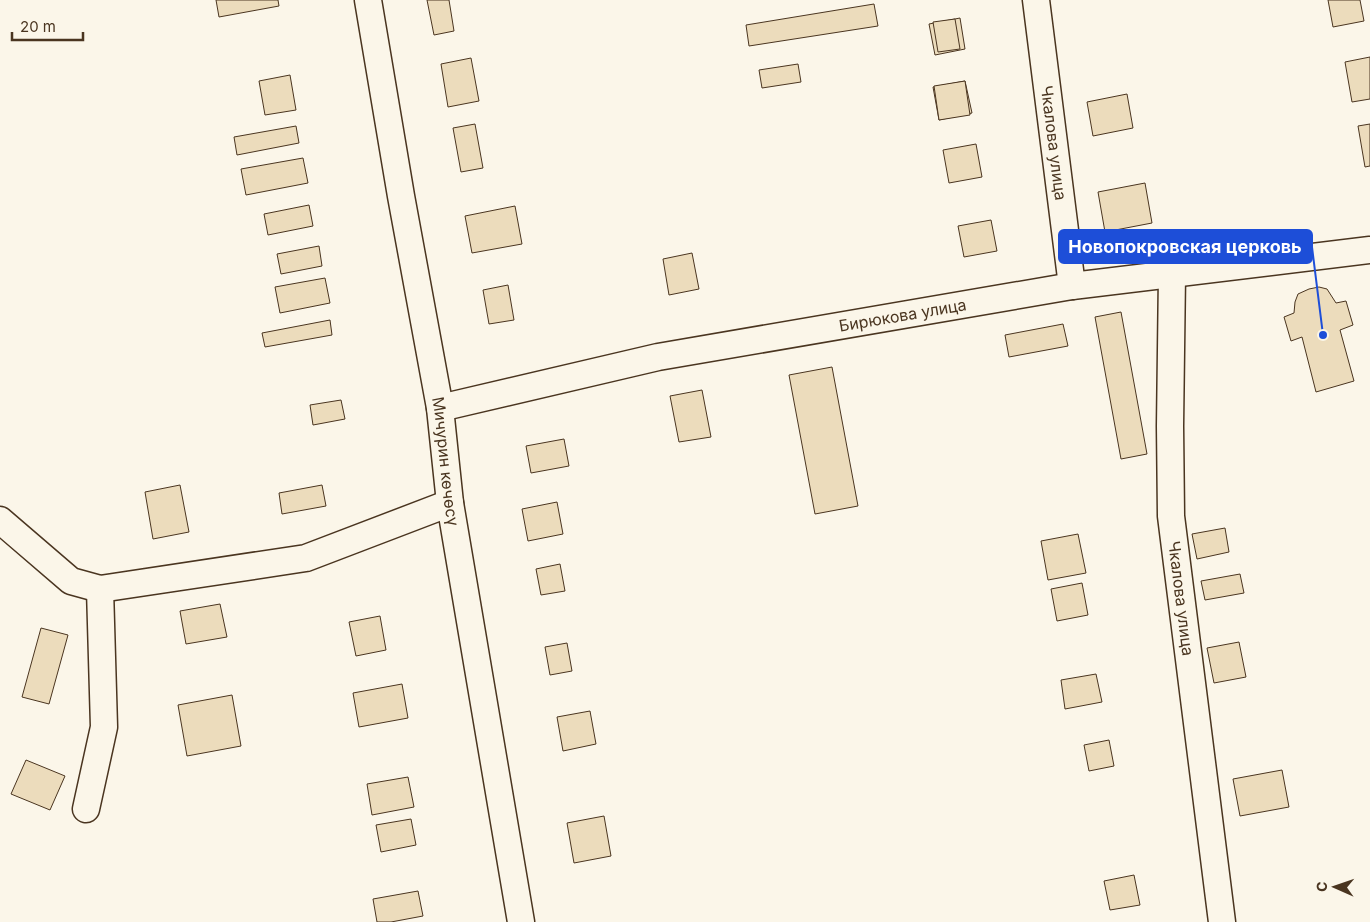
<svg xmlns="http://www.w3.org/2000/svg" width="1370" height="922" viewBox="0 0 1370 922" font-family="Inter,sans-serif">
<rect width="100%" height="100%" fill="#fbf6e9"/>
<g fill="#ecdcbc" stroke="#4a3520">
<polygon points="216,0 278,0 279,6 219,17"/>
<polygon points="427,0 449,0 454,31 434,35"/>
<polygon points="1328,0 1360,0 1364,21 1333,27"/>
<polygon points="874,4 878,26 749,46 746,25"/>
<polygon points="960,18 965,49 935,55 929,24"/>
<polygon points="955,19 960,49 938,52 933,22"/>
<polygon points="1370,57 1370,99 1352,102 1345,62"/>
<polygon points="471,58 479,101 448,107 441,64"/>
<polygon points="798,64 801,82 762,88 759,70"/>
<polygon points="290,75 296,110 265,115 259,81"/>
<polygon points="965,81 972,113 939,120 933,87"/>
<polygon points="965,81 970,115 939,120 934,86"/>
<polygon points="1127,94 1133,128 1093,136 1087,102"/>
<polygon points="475,124 483,168 461,172 453,128"/>
<polygon points="1370,124 1370,166 1365,167 1358,126"/>
<polygon points="296,126 299,143 237,155 234,137"/>
<polygon points="976,144 982,177 949,183 943,150"/>
<polygon points="303,158 308,183 246,195 241,169"/>
<polygon points="1145,183 1152,223 1105,232 1098,192"/>
<polygon points="309,205 313,226 268,235 264,214"/>
<polygon points="515,206 522,244 472,253 465,216"/>
<polygon points="991,220 997,251 964,257 958,226"/>
<polygon points="319,246 322,266 281,274 277,254"/>
<polygon points="692,253 699,289 669,295 663,259"/>
<polygon points="325,278 330,303 280,313 275,287"/>
<polygon points="508,285 514,320 489,324 483,290"/>
<polygon points="1319,287 1327,289 1336,303 1346,301 1353,325 1340,330 1354,381 1316,392 1302,337 1291,341 1284,317 1294,313 1295,302 1298,294 1309,289"/>
<polygon points="1121,312 1147,454 1121,459 1095,317"/>
<polygon points="330,320 332,335 265,347 262,333"/>
<polygon points="1063,324 1068,346 1009,357 1005,335"/>
<polygon points="832,367 858,506 815,514 789,375"/>
<polygon points="702,390 711,437 679,442 670,396"/>
<polygon points="341,400 345,419 313,425 310,405"/>
<polygon points="564,439 569,466 531,473 526,446"/>
<polygon points="180,485 189,532 153,539 145,492"/>
<polygon points="322,485 326,506 282,514 279,493"/>
<polygon points="557,502 563,534 528,541 522,509"/>
<polygon points="1225,528 1229,552 1197,559 1192,534"/>
<polygon points="1078,534 1086,573 1048,580 1041,541"/>
<polygon points="560,564 565,591 541,595 536,569"/>
<polygon points="1240,574 1244,593 1205,600 1201,581"/>
<polygon points="1082,583 1088,615 1057,621 1051,589"/>
<polygon points="220,604 227,637 186,644 180,611"/>
<polygon points="380,616 386,650 356,656 349,622"/>
<polygon points="41,628 68,635 49,704 22,697"/>
<polygon points="1239,642 1246,677 1214,683 1207,648"/>
<polygon points="567,643 572,671 550,675 545,647"/>
<polygon points="1096,674 1102,702 1065,709 1061,680"/>
<polygon points="402,684 408,718 359,727 353,693"/>
<polygon points="232,695 241,746 187,756 178,705"/>
<polygon points="590,711 596,744 563,751 557,717"/>
<polygon points="1109,740 1114,766 1089,771 1084,745"/>
<polygon points="26,760 65,776 50,810 11,794"/>
<polygon points="1282,770 1289,807 1240,816 1233,779"/>
<polygon points="408,777 414,807 372,815 367,784"/>
<polygon points="604,816 611,856 574,863 567,823"/>
<polygon points="411,819 416,845 381,852 376,825"/>
<polygon points="1134,875 1140,905 1110,910 1104,881"/>
<polygon points="418,891 423,916 391,922 377,922 373,899"/>
</g>
<g fill="none" stroke-linecap="round" stroke-linejoin="round">
<g stroke="#4a3520" stroke-width="29">
<g id="minor">
<path id="s1" d="M368,0L401,196L440,408L450,503L521,922"/>
<path id="s2" d="M1036,0L1072,286"/>
<path id="s3" d="M1172,274L1170,426L1171,516L1222,922"/>
<path id="s4" d="M440,408L658,357L1072,286L1370,250"/>
<polyline points="0,520 71,581 100,589 306,558 450,503"/>
<polyline points="86,809 104,727 100,589"/>
</g>
</g>
<use href="#minor" stroke="#fbf6e9" stroke-width="26"/>
</g>
<g text-anchor="middle" dominant-baseline="central" stroke-width="4" stroke-linejoin="round" paint-order="stroke">
<g font-size="16" fill="#4a3520" stroke="#fbf6e9">
<text stroke="none"><textPath href="#s2" startOffset="144">Чкалова улица</textPath></text>
<text stroke="none"><textPath href="#s4" startOffset="472">Бирюкова улица</textPath></text>
<text stroke="none"><textPath href="#s1" startOffset="468">Мичурин көчөсү</textPath></text>
<text stroke="none"><textPath href="#s3" startOffset="325">Чкалова улица</textPath></text>
</g>
</g>
<path fill="none" stroke="#1d4ed8" stroke-width="2" d="M1323 335L1312 247"/>
<circle fill="#1d4ed8" stroke="#fbf6e9" stroke-width="2" cx="1323" cy="335" r="5"/>
<rect fill="#1d4ed8" stroke="#1d4ed8" stroke-width="2" x="1059" y="230" width="253" height="33" rx="5"/>
<g font-size="18" text-anchor="middle" font-weight="bold" fill="#fff">
<text x="1185" y="253">Новопокровская церковь</text>
</g>
<g transform="translate(1335 887) rotate(272)" stroke="#fbf6e9" stroke-width="4" paint-order="stroke">
<path d="M0-4L9 19L0 12L-9 19Z" fill="#4a3520"/>
<text y="-8" font-size="14" font-weight="bold" text-anchor="middle" fill="#4a3520">С</text>
</g>
<path d="M12 32v8h71v-8" fill="none" stroke="#4a3520" stroke-width="2.5"/>
<text x="20" y="32" font-size="15" fill="#4a3520" stroke="#fbf6e9" stroke-width="4" paint-order="stroke">20 m</text>
</svg>
